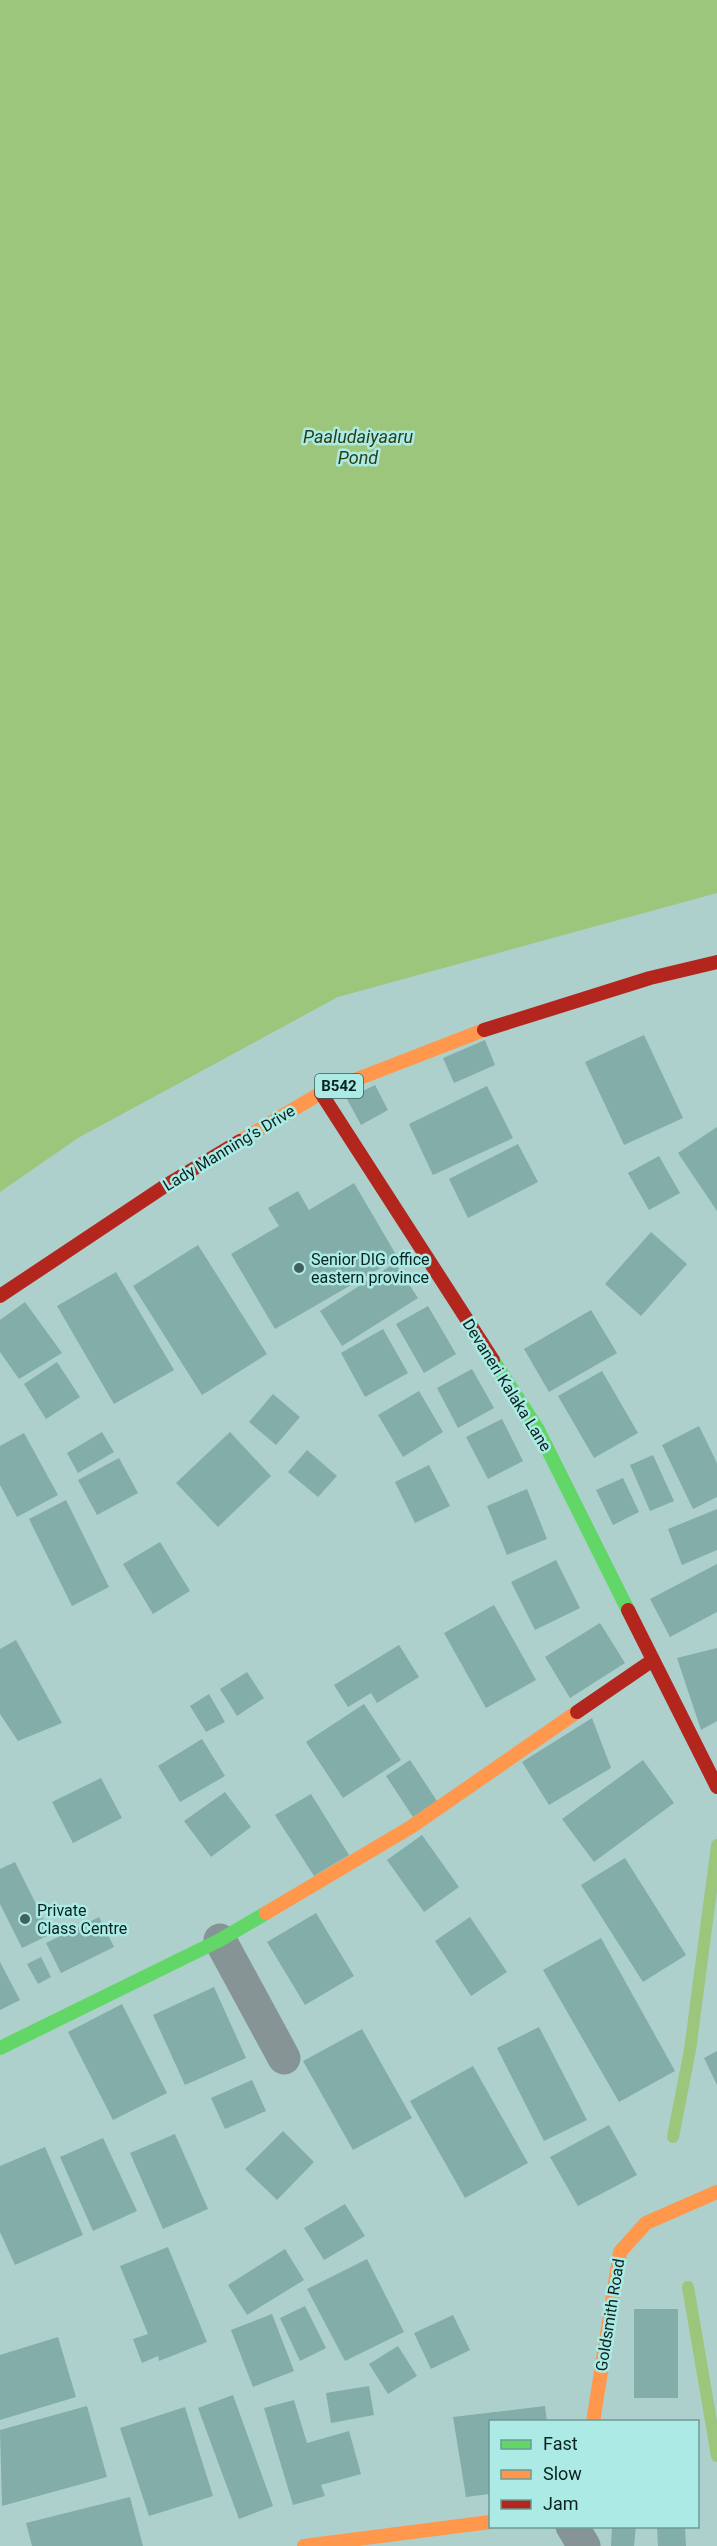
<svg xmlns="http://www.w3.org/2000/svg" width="717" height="2546" viewBox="0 0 717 2546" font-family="Roboto,sans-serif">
<rect width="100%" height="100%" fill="#add0cc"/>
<polygon fill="#9cc67c" points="0,0 717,0 717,893 338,997 78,1138 0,1192"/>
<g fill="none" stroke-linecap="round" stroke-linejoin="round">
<g stroke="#9cc67c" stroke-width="12">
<polyline points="673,2137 690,2050 717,1845"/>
<polyline points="688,2287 717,2456"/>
</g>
</g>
<g fill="#83ada9">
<polygon points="644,1035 683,1118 624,1145 585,1062"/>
<polygon points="485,1040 495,1065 454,1083 443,1058"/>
<polygon points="375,1085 388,1110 361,1125 347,1099"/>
<polygon points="487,1086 513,1138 433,1175 409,1124"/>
<polygon points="717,1127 717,1211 678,1153"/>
<polygon points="518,1144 538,1182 468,1218 449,1179"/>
<polygon points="659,1156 680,1193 649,1210 628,1173"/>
<polygon points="354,1183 398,1258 275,1329 231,1254 279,1226 268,1208 298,1191 309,1210"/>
<polygon points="651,1232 687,1264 641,1316 605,1284"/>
<polygon points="198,1245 267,1354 202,1395 133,1286"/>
<polygon points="395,1263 418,1298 342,1346 320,1311"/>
<polygon points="116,1272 174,1370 114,1404 57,1306"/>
<polygon points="25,1302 62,1353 19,1379 0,1352 0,1320"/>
<polygon points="428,1306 456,1354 424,1373 396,1324"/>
<polygon points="591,1310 617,1353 549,1392 524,1349"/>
<polygon points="383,1329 408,1373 365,1397 341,1353"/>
<polygon points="57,1362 80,1397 46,1419 24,1384"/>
<polygon points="472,1369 494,1408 458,1428 437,1388"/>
<polygon points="602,1371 638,1433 594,1458 558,1396"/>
<polygon points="419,1391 443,1432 403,1457 378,1415"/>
<polygon points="273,1394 300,1417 276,1445 249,1422"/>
<polygon points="502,1419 523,1461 488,1479 466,1437"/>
<polygon points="699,1426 717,1463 717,1497 693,1509 662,1445"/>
<polygon points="102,1432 114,1452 78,1473 67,1453"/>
<polygon points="230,1432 271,1476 218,1527 176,1483"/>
<polygon points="24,1433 58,1495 17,1517 0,1485 0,1446"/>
<polygon points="307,1450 337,1476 318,1497 288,1472"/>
<polygon points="653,1455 674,1501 650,1511 630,1465"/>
<polygon points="119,1458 138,1493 97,1515 78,1480"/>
<polygon points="429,1465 450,1506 415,1523 395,1482"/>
<polygon points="623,1478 639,1512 613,1525 596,1490"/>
<polygon points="527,1489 547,1539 507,1555 487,1506"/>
<polygon points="66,1500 109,1587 72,1606 29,1519"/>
<polygon points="717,1509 717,1550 682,1565 668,1529"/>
<polygon points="160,1542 190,1591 153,1614 123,1564"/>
<polygon points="556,1560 580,1608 535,1630 511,1582"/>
<polygon points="717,1564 717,1612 670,1637 650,1599"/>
<polygon points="494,1605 536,1680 486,1708 444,1633"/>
<polygon points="600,1623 625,1663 570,1698 545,1657"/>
<polygon points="16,1640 62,1723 18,1741 0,1714 0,1649"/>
<polygon points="399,1645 419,1677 377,1703 371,1693 348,1707 334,1685"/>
<polygon points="717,1648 717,1721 701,1730 677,1658"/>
<polygon points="247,1672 264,1698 237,1716 220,1689"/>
<polygon points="209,1694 225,1722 206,1732 190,1706"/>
<polygon points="364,1704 401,1760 343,1798 306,1742"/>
<polygon points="592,1718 611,1768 549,1805 522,1762"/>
<polygon points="202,1739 225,1776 180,1802 158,1766"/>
<polygon points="410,1760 437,1801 413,1817 386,1776"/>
<polygon points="643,1760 674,1803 594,1862 562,1819"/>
<polygon points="101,1778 122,1818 73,1843 52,1802"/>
<polygon points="225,1792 251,1827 211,1857 184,1821"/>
<polygon points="311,1794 349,1855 314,1876 275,1815"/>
<polygon points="422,1835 459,1887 424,1912 387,1860"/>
<polygon points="625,1858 686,1955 643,1982 581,1885"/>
<polygon points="15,1862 51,1934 22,1948 0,1904 0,1869"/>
<polygon points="316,1913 354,1976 305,2005 267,1942"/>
<polygon points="99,1917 114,1947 61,1973 46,1943"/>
<polygon points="470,1917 507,1972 471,1996 435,1941"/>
<polygon points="601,1938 675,2071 619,2102 543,1970"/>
<polygon points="41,1957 51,1977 38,1984 27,1964"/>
<polygon points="0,1962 20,2000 0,2010"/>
<polygon points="214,1987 246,2058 185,2085 153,2015"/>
<polygon points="122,2004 167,2093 113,2120 68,2032"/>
<polygon points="539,2027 587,2120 544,2141 497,2048"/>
<polygon points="362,2029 412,2118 353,2150 303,2061"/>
<polygon points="717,2051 717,2085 704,2058"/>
<polygon points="473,2066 528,2163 465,2198 410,2101"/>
<polygon points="252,2080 266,2111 225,2129 211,2098"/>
<polygon points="609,2125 637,2175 578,2206 550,2157"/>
<polygon points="283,2131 314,2162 277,2200 245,2169"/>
<polygon points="175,2134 208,2209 163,2229 130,2153"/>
<polygon points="103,2138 137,2211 93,2231 60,2157"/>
<polygon points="45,2147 83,2235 15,2265 0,2232 0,2166"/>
<polygon points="345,2204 365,2236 324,2260 304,2228"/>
<polygon points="168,2247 207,2342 159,2361 158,2356 142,2363 133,2339 148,2334 120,2266"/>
<polygon points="285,2249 304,2280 247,2315 228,2285"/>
<polygon points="367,2259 404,2332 345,2361 307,2289"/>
<polygon points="305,2306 326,2348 300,2361 280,2318"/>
<rect x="634" y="2309" width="44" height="89"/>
<polygon points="272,2314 294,2371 253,2387 231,2330"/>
<polygon points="453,2315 470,2350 431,2369 414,2333"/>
<polygon points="58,2337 76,2397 0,2420 0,2355"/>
<polygon points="398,2346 417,2376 388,2394 369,2364"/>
<polygon points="369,2386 374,2415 331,2423 326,2393"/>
<polygon points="233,2395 273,2506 239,2519 198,2408"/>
<polygon points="294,2400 307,2443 349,2431 361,2474 321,2485 325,2496 293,2505 264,2408"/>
<polygon points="87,2406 107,2477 2,2506 0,2430"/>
<polygon points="545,2406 547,2422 490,2422 490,2494 466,2497 453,2417"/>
<polygon points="185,2407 213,2496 149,2516 120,2428"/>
<polygon points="130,2497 143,2546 32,2546 26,2523"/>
<polygon points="612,2526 636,2526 634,2546 611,2546"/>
<polygon points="657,2526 685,2526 686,2546 658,2546"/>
</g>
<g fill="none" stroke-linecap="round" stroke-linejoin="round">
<g stroke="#869496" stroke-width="33">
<polyline points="220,1940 284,2058"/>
<polyline points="572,2526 584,2546"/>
</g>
<g stroke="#63d668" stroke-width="14">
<polyline points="493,1360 537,1428 628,1610"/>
<polyline points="0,2048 220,1940 266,1913"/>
</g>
<g stroke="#ff974d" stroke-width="14">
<polyline points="240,1141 321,1093 484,1030"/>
<polyline points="266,1913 411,1827 577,1712"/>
<polyline points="593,2422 620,2252 646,2223 717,2192"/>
<polyline points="304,2546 490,2522"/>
</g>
<g stroke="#b3261e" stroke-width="14">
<polyline points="484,1030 650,978 717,962"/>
<polyline points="321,1093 493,1360"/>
<polyline points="0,1296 165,1186 240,1141"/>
<polyline points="628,1610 717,1787"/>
<polyline points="577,1712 653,1660"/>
</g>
</g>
<g fill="#42605d" stroke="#acebe5" stroke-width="2">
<circle cx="299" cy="1268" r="6"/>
<circle cx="25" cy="1919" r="6"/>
</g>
<g text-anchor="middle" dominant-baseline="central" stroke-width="5" stroke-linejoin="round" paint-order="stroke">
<rect fill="#acebe5" stroke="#3a5f5c" stroke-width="1.5" x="315" y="1074" width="48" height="24" rx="4.5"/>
<g font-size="15" font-weight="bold" fill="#092321">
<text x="339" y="1086">B542</text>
</g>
<g font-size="16" fill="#092321" stroke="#acebe5">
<text transform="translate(229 1148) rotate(-31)">Lady Manning’s Drive</text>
<text transform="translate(507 1385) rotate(58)">Devaneri Kalaka Lane</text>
<text transform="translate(610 2315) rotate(-81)">Goldsmith Road</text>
</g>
<g font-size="16" fill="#092321" stroke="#acebe5" text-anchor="start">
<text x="311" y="1259">Senior DIG office<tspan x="311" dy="18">eastern province</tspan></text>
<text x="37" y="1910">Private<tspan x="37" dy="18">Class Centre</tspan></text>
</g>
<g font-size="18" font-style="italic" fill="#2d3e14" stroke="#acebe5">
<text x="358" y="436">Paaludaiyaaru<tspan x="358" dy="21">Pond</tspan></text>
</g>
</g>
<rect x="489" y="2420" width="210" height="108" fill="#acebe5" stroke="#6b9b97" stroke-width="1.5"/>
<rect x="501" y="2440" width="30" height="9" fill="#63d668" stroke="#6b9b97" stroke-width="1.5"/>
<text x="543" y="2450" font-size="18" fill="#092321">Fast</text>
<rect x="501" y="2470" width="30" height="9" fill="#ff974d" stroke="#6b9b97" stroke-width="1.5"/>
<text x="543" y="2480" font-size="18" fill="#092321">Slow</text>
<rect x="501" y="2500" width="30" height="9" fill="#b3261e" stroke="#6b9b97" stroke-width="1.5"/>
<text x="543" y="2510" font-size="18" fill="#092321">Jam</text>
</svg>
